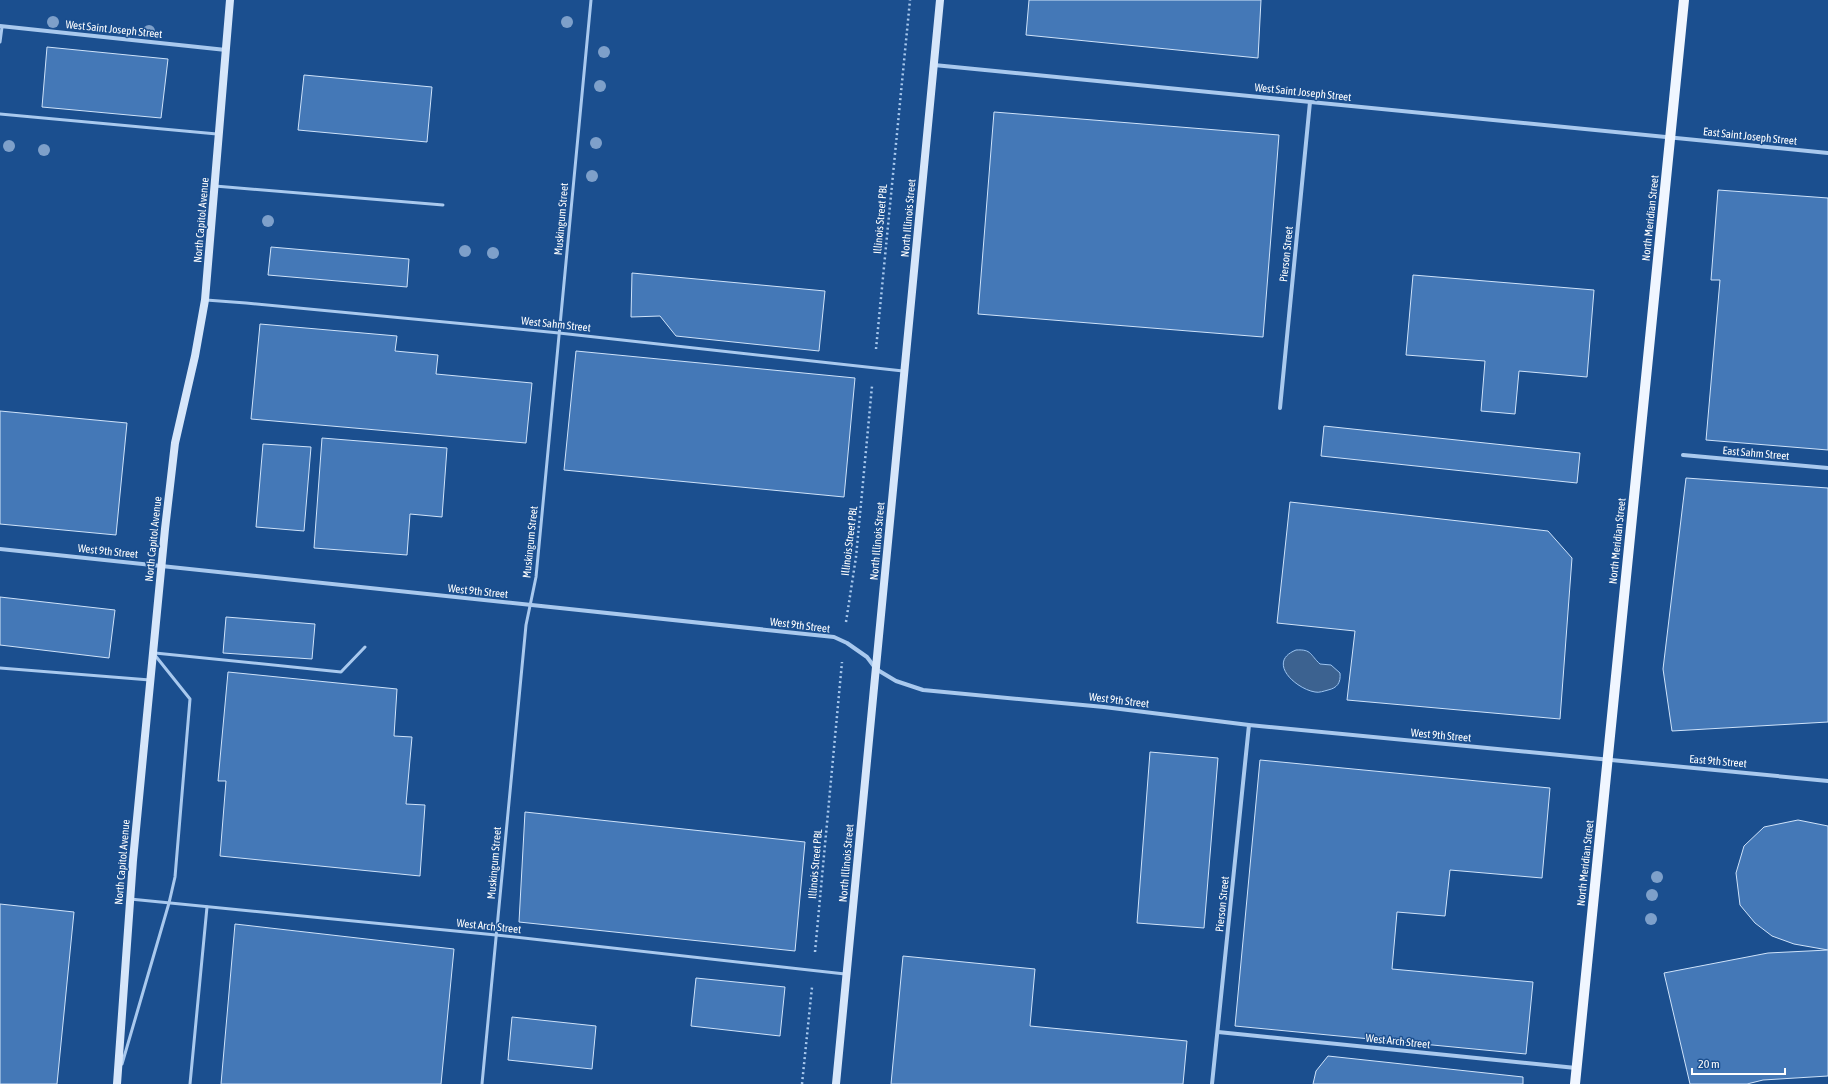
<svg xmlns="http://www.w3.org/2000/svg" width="1828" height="1084" viewBox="0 0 1828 1084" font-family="'Asap Condensed',sans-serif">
<rect width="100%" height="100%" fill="#1b4f8f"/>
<path fill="#3c6290" stroke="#9cc4f0" d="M1296,650C1312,649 1310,655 1320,664L1331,665L1340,673C1341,683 1337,688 1328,690C1324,691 1319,693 1315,692C1296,689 1266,662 1296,650Z"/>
<g fill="#4478b7" stroke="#cfe3fa">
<polygon points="1029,0 1261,0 1258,58 1026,35"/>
<polygon points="47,47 168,59 161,118 42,107"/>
<polygon points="304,75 432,87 427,142 298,130"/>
<polygon points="994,112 1279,135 1263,337 978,314"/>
<polygon points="1718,190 1828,198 1828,450 1706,440 1720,280 1711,280"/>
<polygon points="271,247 409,259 407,287 268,275"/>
<polygon points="632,273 825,291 819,351 676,336 660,316 631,317"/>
<polygon points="1413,275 1594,290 1587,377 1519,371 1515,414 1481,411 1485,361 1406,355"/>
<polygon points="260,324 397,336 395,351 438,355 436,374 532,383 526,443 251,419"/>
<polygon points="576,351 855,378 844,497 564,470"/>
<polygon points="0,411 127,423 116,535 0,524"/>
<polygon points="1324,426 1580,453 1577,483 1321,456"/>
<polygon points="322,438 447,448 442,517 410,514 407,555 314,548"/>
<polygon points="263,444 311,447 304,531 256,527"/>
<polygon points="1686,478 1828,488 1828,722 1672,731 1663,669"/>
<polygon points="1290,502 1548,531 1572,558 1560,719 1347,700 1355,631 1277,623"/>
<polygon points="0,597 115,610 109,658 0,645"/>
<polygon points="226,617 315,624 312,659 223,653"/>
<polygon points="228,672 397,689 394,736 412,737 406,804 425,805 420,876 220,856 226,781 218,781"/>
<polygon points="1150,752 1218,758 1204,928 1137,923"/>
<polygon points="1260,760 1550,788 1542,878 1450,870 1445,916 1397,912 1392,969 1533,982 1526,1054 1235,1026"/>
<polygon points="525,812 805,842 795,951 519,922"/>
<polygon points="1798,820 1828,826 1828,950 1794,944 1772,936 1755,923 1740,905 1736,873 1744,846 1764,827"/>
<polygon points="0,904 74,912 57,1084 0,1084"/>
<polygon points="235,924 454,949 441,1084 221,1084"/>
<polygon points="1828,950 1828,1076 1763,1080 1747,1084 1690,1084 1664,973 1768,953"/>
<polygon points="903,956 1035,969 1030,1026 1187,1041 1183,1084 891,1084"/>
<polygon points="696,978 785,987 780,1036 691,1026"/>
<polygon points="512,1017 596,1026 592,1069 508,1060"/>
<polygon points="1328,1056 1523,1077 1523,1084 1313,1084 1316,1071"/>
</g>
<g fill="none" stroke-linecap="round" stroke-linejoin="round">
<g stroke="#a9c9ee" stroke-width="2.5" stroke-dasharray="2 3" stroke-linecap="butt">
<polyline points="876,349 910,0"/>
<polyline points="846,622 856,557 872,386"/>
<polyline points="815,952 842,662"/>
<polyline points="802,1084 812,987"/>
</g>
<g stroke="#a9c9ee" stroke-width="3">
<polyline points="0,42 2,27"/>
<polyline points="0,114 217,134"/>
<polyline points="215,186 443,205"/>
<polyline points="206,300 246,303 559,333 903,371"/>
<polyline points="155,653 341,672 365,647"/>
<polyline points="0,668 150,680"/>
<polyline points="130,899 496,935 845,974"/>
<polyline points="122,1064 169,903 175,877 190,699 154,654"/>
<polyline points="190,1084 207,907"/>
<polyline points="482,1084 526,625 536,577 591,0"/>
</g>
<g stroke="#a9c9ee" stroke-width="4">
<polyline points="0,26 226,50"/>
<polyline points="934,65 1828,153"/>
<polyline points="1280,408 1310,102"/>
<polyline points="1683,455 1828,468"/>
<polyline points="0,549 834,637 847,643 867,657 876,669 896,681 923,690 1104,707 1249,725 1828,781"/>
<polyline points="1218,1032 1576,1068"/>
<polyline points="1212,1084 1249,725"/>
</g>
<g stroke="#d6e6fa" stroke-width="8">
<polyline points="117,1084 133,860 165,529 175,443 195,356 205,300 230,0"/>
<polyline points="836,1084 940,0"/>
</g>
<polyline stroke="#f0f6ff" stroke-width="10" points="1575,1084 1684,0"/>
</g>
<g fill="#7ea0ca">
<circle cx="53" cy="22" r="6"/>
<circle cx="567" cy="22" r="6"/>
<circle cx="149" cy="31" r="6"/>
<circle cx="604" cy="52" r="6"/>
<circle cx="600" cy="86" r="6"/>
<circle cx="596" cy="143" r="6"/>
<circle cx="9" cy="146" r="6"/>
<circle cx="44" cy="150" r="6"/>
<circle cx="592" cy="176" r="6"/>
<circle cx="268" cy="221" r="6"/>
<circle cx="465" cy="251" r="6"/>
<circle cx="493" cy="253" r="6"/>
<circle cx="1657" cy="877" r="6"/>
<circle cx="1652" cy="895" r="6"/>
<circle cx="1651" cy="919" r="6"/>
</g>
<g text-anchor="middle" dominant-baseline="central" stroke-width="3" stroke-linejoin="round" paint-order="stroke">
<g font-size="11" fill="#fff" stroke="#1b4f8f">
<text transform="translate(114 29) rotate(6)">West Saint Joseph Street</text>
<text transform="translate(1303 92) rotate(6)">West Saint Joseph Street</text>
<text transform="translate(1750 136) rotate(6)">East Saint Joseph Street</text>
<text transform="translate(908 218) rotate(-85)">North Illinois Street</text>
<text transform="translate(1650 218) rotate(-84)">North Meridian Street</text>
<text transform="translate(561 219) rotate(-85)">Muskingum Street</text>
<text transform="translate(880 219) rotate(-85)">Illinois Street PBL</text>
<text transform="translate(201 220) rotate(-85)">North Capitol Avenue</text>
<text transform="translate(1286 254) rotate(-84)">Pierson Street</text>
<text transform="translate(556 324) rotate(6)">West Sahm Street</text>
<text transform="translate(1756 453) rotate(5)">East Sahm Street</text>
<text transform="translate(153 539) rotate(-84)">North Capitol Avenue</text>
<text transform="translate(849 541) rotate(-83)">Illinois Street PBL</text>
<text transform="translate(877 541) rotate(-85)">North Illinois Street</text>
<text transform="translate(1617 541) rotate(-84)">North Meridian Street</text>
<text transform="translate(530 542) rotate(-84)">Muskingum Street</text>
<text transform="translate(108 551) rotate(6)">West 9th Street</text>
<text transform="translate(478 591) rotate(6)">West 9th Street</text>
<text transform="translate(800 625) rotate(7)">West 9th Street</text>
<text transform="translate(1119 700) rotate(7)">West 9th Street</text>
<text transform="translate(1441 735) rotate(5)">West 9th Street</text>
<text transform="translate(1718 761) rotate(5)">East 9th Street</text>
<text transform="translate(122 862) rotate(-85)">North Capitol Avenue</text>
<text transform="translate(494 863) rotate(-85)">Muskingum Street</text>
<text transform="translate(846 863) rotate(-85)">North Illinois Street</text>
<text transform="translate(1585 863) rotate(-84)">North Meridian Street</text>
<text transform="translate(815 864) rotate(-85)">Illinois Street PBL</text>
<text transform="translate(1222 904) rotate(-84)">Pierson Street</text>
<text transform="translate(489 926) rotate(6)">West Arch Street</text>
<text transform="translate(1398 1041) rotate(6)">West Arch Street</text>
</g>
</g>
<path d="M1692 1068v6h93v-6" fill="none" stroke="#ffffff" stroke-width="2"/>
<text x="1698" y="1068" font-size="12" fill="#ffffff" stroke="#1b4f8f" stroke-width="3" paint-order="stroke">20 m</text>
</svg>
